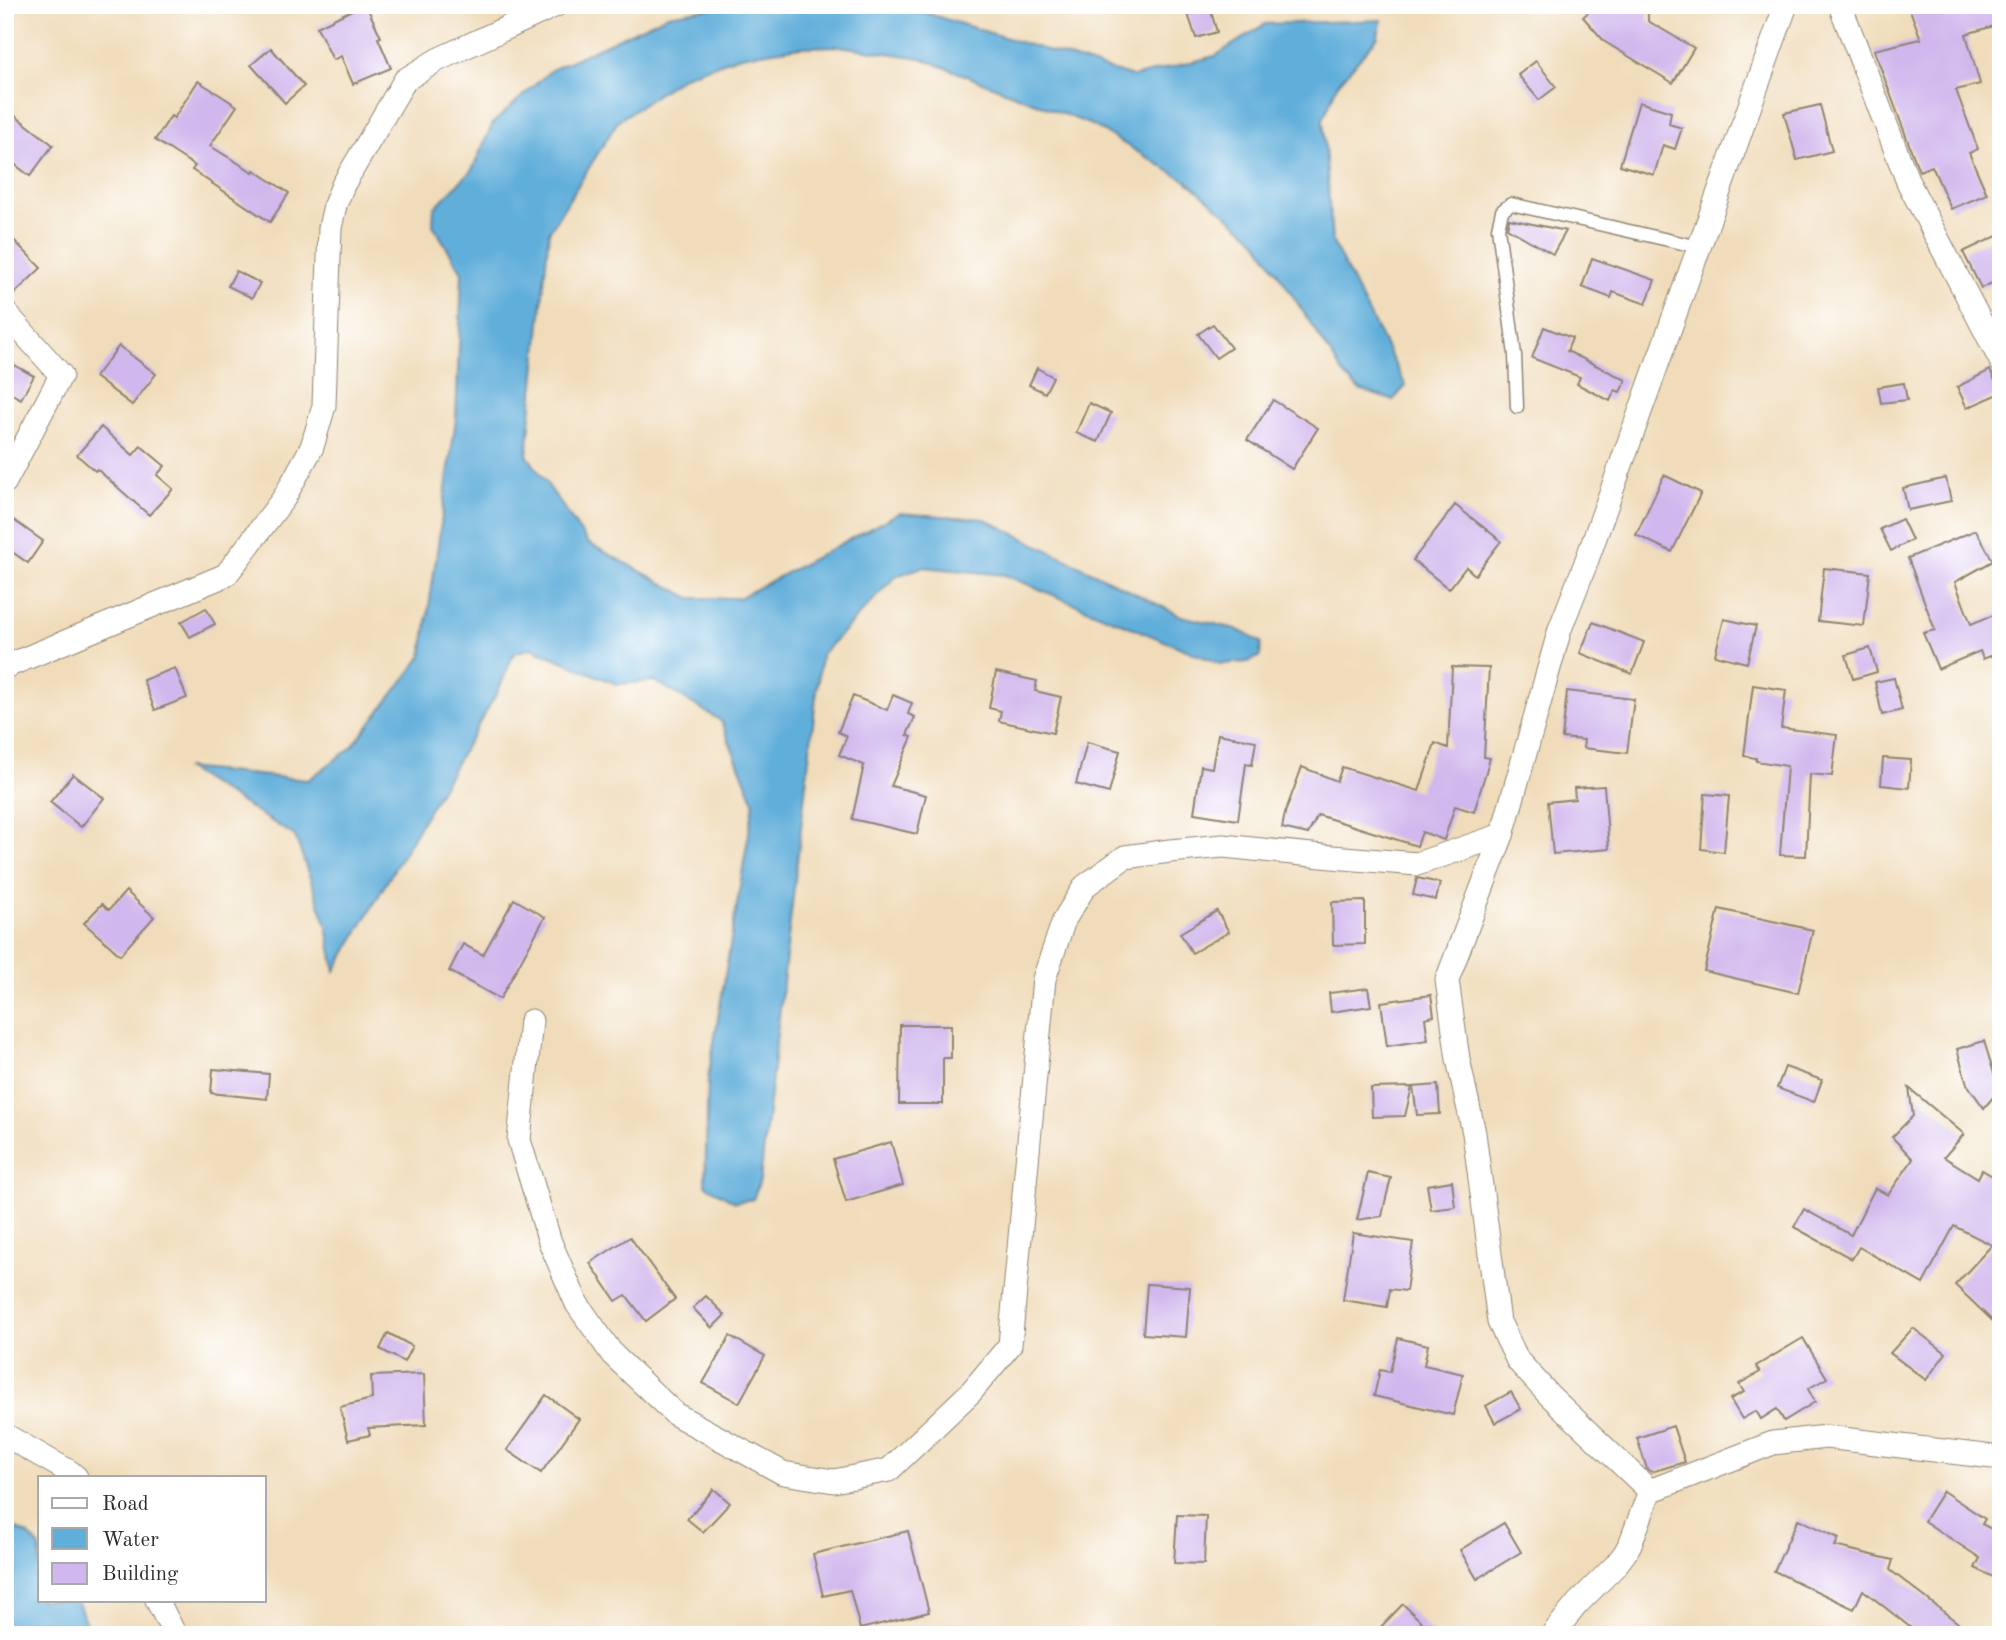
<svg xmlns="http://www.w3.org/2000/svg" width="2006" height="1640" viewBox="0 0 2006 1640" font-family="'Old Standard TT',serif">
<rect width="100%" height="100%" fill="#fff"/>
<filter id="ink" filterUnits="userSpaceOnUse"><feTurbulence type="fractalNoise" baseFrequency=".0143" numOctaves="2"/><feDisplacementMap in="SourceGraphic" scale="14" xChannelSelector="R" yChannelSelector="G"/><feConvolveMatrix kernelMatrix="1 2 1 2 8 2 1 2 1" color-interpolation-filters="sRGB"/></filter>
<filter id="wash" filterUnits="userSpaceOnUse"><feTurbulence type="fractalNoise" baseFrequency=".00686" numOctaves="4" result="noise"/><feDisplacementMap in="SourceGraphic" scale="28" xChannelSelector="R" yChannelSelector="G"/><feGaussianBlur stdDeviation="1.57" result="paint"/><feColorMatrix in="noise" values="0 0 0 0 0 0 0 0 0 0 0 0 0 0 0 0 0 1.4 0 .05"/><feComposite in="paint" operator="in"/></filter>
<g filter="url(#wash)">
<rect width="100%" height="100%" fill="#f0dcba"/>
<g fill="#60aeda" stroke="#466c82" stroke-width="2">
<polygon points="731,5 900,5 1133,77 1215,56 1265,24 1382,20 1377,38 1337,85 1323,120 1332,241 1406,386 1393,400 1359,390 1345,376 1257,241 1188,182 1094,126 921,58 839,46 801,47 740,56 684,76 618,121 549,232 527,455 588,543 690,598 739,598 899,513 985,519 1181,616 1236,629 1261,642 1260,656 1248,662 1220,664 1005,575 922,567 896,576 821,655 760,1180 753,1199 735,1202 705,1185 708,1078 754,802 721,721 655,681 616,684 532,648 514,653 498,691 335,971 327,926 295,836 185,768 308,780 351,748 422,656 456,419 462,272 433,225 434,208 472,170 493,123 551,70 668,15"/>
<polygon points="5,1523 29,1535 40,1547 40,1600 77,1600 90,1635 5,1635"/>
</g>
<g id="blocks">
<g fill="#d0b7ed">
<polygon points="362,5 366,5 381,37 378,38 391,68 353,84 341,56 333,60 317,27"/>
<polygon points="1185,5 1209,5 1217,32 1196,38"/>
<polygon points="1596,5 1648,5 1648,21 1694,48 1673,83 1605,42 1583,17"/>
<polygon points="1908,5 2001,5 2001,24 1966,34 1980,84 1956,90 1978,149 1969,153 1987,194 1951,209 1932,166 1919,171 1874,50 1921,39"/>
<polygon points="271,48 304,86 285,103 251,65"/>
<polygon points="1536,61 1556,87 1539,100 1518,75"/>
<polygon points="198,81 237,106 210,146 253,172 254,170 289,193 270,222 192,170 195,166 155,140 171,116 174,118"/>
<polygon points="1639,102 1671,112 1669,124 1682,128 1675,149 1663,145 1654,175 1620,165"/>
<polygon points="1820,105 1832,151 1797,160 1784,113"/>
<polygon points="5,108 53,145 30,176 5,157"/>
<polygon points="1509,219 1566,231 1553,254 1507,228"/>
<polygon points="5,231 41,268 9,299 5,298"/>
<polygon points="2001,234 2001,279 1981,288 1963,252"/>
<polygon points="1592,258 1655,280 1646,304 1613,292 1611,298 1582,287"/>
<polygon points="236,271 260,283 252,298 228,286"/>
<polygon points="1213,324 1231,348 1216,358 1198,334"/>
<polygon points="1544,327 1572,338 1567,351 1626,380 1620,392 1615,390 1610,401 1577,384 1580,377 1532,358"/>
<polygon points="119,346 156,374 132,405 95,377"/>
<polygon points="5,360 34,376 21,399 5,390"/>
<polygon points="1037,368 1053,377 1045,393 1029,385"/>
<polygon points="1990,370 2001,393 1967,408 1957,387"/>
<polygon points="1904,383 1907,400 1881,403 1878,387"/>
<polygon points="1273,400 1318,428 1292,469 1247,440"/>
<polygon points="1089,403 1111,413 1098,442 1076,433"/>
<polygon points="101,427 133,455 141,446 165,466 157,475 173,489 149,515 97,469 95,471 77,455"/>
<polygon points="1664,475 1701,493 1672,552 1636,535"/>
<polygon points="1946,478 1951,501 1908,510 1903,488"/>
<polygon points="1455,505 1501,541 1475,575 1466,567 1449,589 1413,560"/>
<polygon points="5,514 43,541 28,563 5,547"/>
<polygon points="1902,519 1912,540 1891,551 1880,529"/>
<polygon points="1976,530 1993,561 1955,582 1971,624 2001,612 2001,652 1983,659 1980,651 1938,669 1923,633 1935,630 1908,558"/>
<polygon points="1824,568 1870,573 1864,626 1818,621"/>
<polygon points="206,608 215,624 190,637 181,622"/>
<polygon points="1724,619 1756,626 1747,663 1715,655"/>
<polygon points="1593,622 1644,642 1632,674 1580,653"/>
<polygon points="1870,648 1877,672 1853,679 1846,655"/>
<polygon points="1452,667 1489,668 1484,757 1490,758 1474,812 1455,806 1444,840 1422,832 1417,846 1318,815 1308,834 1282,828 1285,813 1302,767 1337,781 1342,767 1419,791 1435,743 1448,748"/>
<polygon points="175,668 187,698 155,710 143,680"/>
<polygon points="996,672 1037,681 1035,691 1061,697 1053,733 999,721 1001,711 989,708"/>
<polygon points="1894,678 1902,710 1882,715 1875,682"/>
<polygon points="1753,685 1786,690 1781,728 1837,735 1832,776 1810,774 1806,856 1780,855 1787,766 1756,761 1756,758 1744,756"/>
<polygon points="1567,691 1634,699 1627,753 1583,748 1584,740 1562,738"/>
<polygon points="893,695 912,703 908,714 915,717 907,735 912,737 891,786 926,795 917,834 852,819 864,765 839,755 847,736 838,732 853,696 887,710"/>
<polygon points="1218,734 1256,741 1252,765 1246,764 1238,820 1194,813 1201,766 1212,768"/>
<polygon points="1087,742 1120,751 1109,793 1076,784"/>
<polygon points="1883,758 1911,760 1909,788 1881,785"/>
<polygon points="73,774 104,798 81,827 50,802"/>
<polygon points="1604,786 1609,849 1553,854 1548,802 1575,799 1574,788"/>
<polygon points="1705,794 1729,796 1724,852 1701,849"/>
<polygon points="1417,878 1440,883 1436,900 1413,895"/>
<polygon points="126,891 154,917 120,955 84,923 102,904 109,910"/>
<polygon points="514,899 545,917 500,999 449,971 463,944 483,955"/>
<polygon points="1365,901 1365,944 1333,945 1332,902"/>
<polygon points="1719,909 1813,930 1798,993 1704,971"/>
<polygon points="1217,911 1229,932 1192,953 1180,933"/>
<polygon points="1368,988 1371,1006 1331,1012 1329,993"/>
<polygon points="1431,995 1434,1016 1425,1018 1428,1040 1387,1046 1381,1002"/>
<polygon points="900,1025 951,1025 951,1058 943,1058 943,1104 899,1104"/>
<polygon points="1984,1041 1999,1090 1984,1108 1967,1084 1957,1049"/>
<polygon points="1785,1067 1822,1080 1814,1102 1777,1088"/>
<polygon points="213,1069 269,1074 267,1099 211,1093"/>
<polygon points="1438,1085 1440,1114 1417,1115 1413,1087"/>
<polygon points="1412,1087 1405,1116 1372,1117 1371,1088"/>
<polygon points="1909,1088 1964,1134 1944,1157 1978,1178 1982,1170 2001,1181 2001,1329 1955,1285 1992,1245 1954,1226 1923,1284 1859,1247 1852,1259 1794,1227 1804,1209 1851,1235 1875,1188 1888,1195 1913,1159 1892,1137 1913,1116"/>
<polygon points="891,1142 903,1185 846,1202 833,1159"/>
<polygon points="1368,1173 1391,1178 1385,1202 1382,1216 1357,1220"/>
<polygon points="1452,1181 1455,1207 1431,1210 1427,1185"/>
<polygon points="1353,1233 1413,1242 1406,1291 1390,1289 1387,1307 1343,1300"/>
<polygon points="630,1237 675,1299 646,1321 626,1295 616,1301 590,1263"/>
<polygon points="1147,1284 1190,1287 1186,1337 1143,1334"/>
<polygon points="706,1296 725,1315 712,1328 693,1308"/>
<polygon points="1913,1328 1946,1353 1926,1380 1890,1353"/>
<polygon points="388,1333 412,1346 404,1362 380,1349"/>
<polygon points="730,1336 765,1356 739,1403 703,1383"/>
<polygon points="1398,1338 1428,1345 1424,1365 1463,1374 1453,1415 1374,1396 1380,1370 1390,1372"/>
<polygon points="1803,1338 1827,1378 1808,1389 1815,1402 1784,1421 1777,1409 1761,1419 1756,1411 1742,1419 1730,1399 1744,1392 1739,1384 1760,1372 1756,1366"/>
<polygon points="424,1374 426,1425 368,1428 370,1435 348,1440 340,1407 372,1399 371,1376"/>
<polygon points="1511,1392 1521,1409 1495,1423 1486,1406"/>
<polygon points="546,1395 579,1419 541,1473 507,1450"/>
<polygon points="1673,1426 1685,1462 1651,1472 1647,1469 1637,1438"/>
<polygon points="714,1489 730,1503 703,1532 687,1519"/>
<polygon points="1943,1491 1985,1519 1982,1524 2001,1534 2001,1581 1975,1568 1980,1558 1924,1521"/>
<polygon points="1177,1515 1206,1516 1204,1564 1174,1563"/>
<polygon points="1798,1519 1839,1538 1835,1546 1893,1560 1890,1570 1958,1623 1949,1635 1920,1635 1863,1590 1854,1609 1774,1571"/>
<polygon points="1504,1523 1521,1552 1477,1579 1460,1550"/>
<polygon points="908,1531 929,1612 860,1629 850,1590 823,1596 813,1554"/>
<polygon points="1403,1604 1435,1635 1373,1635"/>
</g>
</g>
</g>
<g filter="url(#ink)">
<use href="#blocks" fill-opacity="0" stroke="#8e8472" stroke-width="2"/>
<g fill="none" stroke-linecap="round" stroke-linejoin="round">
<g stroke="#8e8472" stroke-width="15">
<polyline id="service" points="1517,407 1515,355 1498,228 1502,211 1511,204 1699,247"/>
</g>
<g stroke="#8e8472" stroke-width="25">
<g id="minor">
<polyline points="1786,5 1585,565 1560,629 1502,835 1447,980 1458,1059 1474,1133 1499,1322 1518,1361 1549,1395 1650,1491 1773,1443 1826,1437 2001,1458"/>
<polyline points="1840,5 1908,182 2001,361"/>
<polyline points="5,312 61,375 5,482"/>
<polyline points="5,667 226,575 284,498 312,447 324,406 330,228 335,205 343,185 405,80 437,60 556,5"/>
<polyline points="531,1021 519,1140 550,1242 577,1304 613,1355 675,1414 783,1473 834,1481 889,1470 971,1392 1010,1345 1044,979 1064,920 1085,886 1125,857 1170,851 1223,846 1332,857 1417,864 1502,835"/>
<polyline points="5,1435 70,1472 76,1477"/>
<polyline points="157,1600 175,1635"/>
<polyline points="1552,1635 1577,1604 1615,1566 1625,1553 1631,1542 1650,1491"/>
</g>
</g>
<use href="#service" stroke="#fff" stroke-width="12"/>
<use href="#minor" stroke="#fff" stroke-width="23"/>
</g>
</g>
<rect width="2006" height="1640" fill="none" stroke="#fff" stroke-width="28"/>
<rect x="38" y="1476" width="228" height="126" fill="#ffffff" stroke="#aaaaaa" stroke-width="2"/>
<rect x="52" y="1498" width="35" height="10" fill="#ffffff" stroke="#aaaaaa" stroke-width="2"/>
<text x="102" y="1510" font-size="21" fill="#2b2b2b">Road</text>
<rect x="52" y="1528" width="35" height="21" fill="#60aeda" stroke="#aaaaaa" stroke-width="2"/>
<text x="102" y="1546" font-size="21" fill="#2b2b2b">Water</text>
<rect x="52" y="1563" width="35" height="21" fill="#d0b7ed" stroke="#aaaaaa" stroke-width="2"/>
<text x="102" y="1580" font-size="21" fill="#2b2b2b">Building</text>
</svg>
